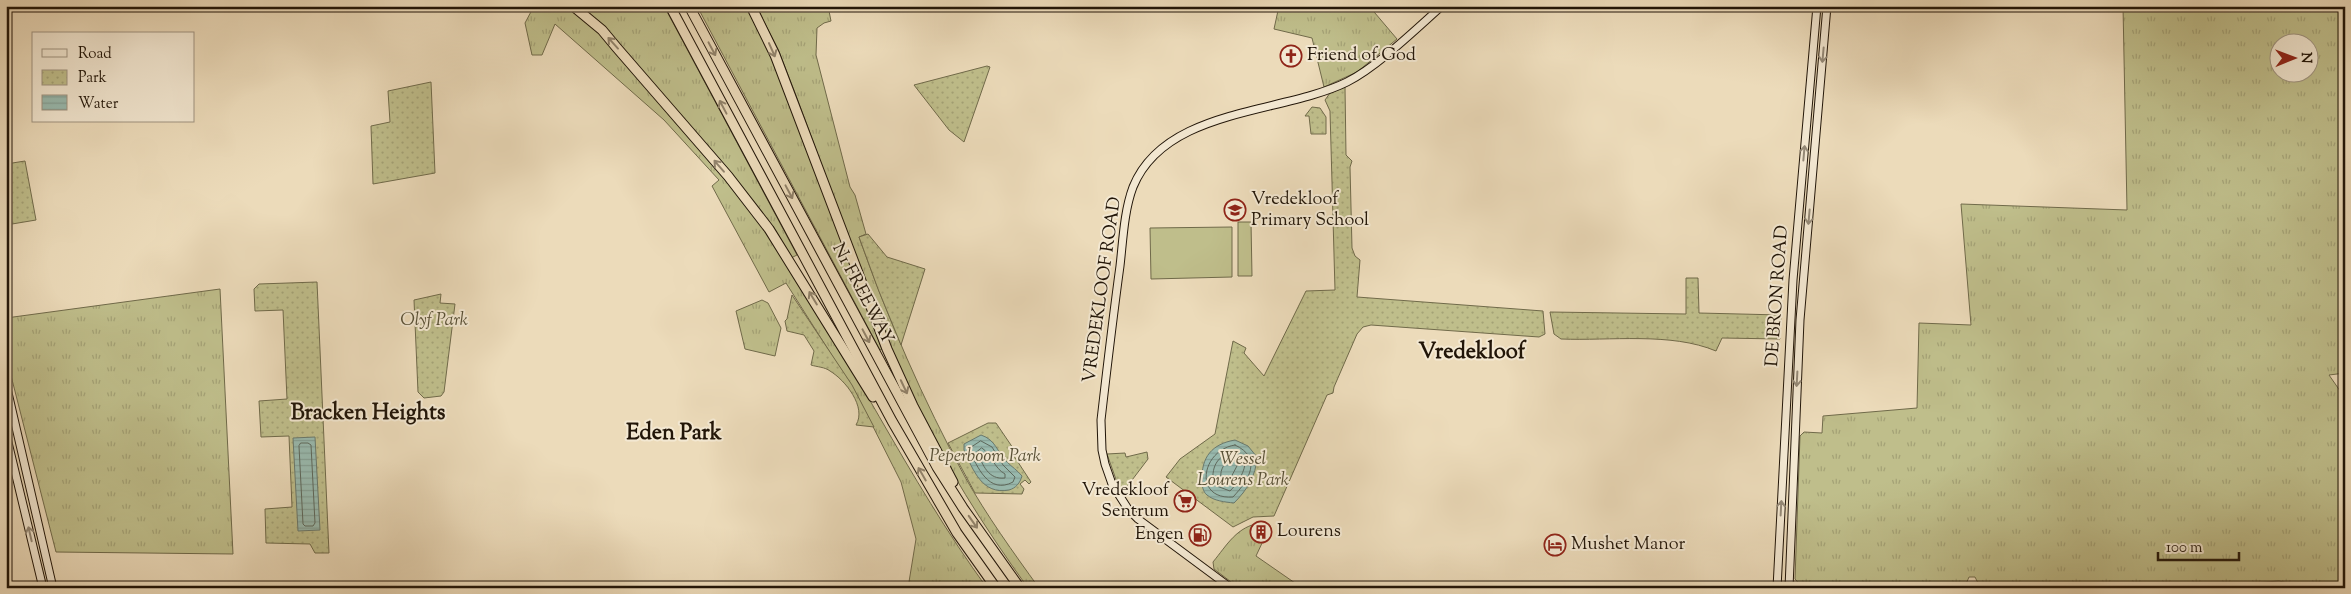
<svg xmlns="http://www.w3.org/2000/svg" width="2351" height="594" viewBox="0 0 2351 594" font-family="'Sorts Mill Goudy',serif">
<defs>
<pattern id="grass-tufts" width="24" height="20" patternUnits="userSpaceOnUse" patternTransform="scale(1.25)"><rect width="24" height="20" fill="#bfbe8b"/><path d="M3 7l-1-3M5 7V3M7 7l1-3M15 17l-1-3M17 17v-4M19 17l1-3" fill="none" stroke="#a4a276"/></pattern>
<pattern id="park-dots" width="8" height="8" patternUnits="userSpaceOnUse" patternTransform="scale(1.25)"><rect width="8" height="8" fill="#bfbe8b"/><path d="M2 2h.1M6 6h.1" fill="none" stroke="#a4a276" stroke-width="1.8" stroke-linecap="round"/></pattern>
<pattern id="water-rules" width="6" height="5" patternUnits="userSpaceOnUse" patternTransform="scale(1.25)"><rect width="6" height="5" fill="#99bbb0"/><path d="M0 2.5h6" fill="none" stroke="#84a096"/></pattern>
</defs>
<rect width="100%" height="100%" fill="#ecdbba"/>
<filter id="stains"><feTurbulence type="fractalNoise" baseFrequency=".004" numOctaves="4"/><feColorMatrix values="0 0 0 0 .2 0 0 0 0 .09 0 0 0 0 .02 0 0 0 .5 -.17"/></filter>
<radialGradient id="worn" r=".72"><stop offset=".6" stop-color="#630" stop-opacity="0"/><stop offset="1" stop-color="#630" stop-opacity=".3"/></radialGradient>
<g fill="url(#grass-tufts)" stroke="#706a4a" fill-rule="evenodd">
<path d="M531,6H567L585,20L607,41C663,107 725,171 774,243C850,355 907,478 987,588H908L916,539L901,482L857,395L786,283L769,292L712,186L719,180L664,120L555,24L542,55H532L525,23L533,8Z"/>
<polygon points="577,6 664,6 797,255 791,258 722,165"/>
<polygon points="697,6 746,6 771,55 882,349 880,350"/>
<path d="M756,6H828L831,21L824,23L817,28L816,55L850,187L855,195L866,234L859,237C888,319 923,400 965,477C987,516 1013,552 1039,588H1028C984,527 944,464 912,396C860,284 824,164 778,49Z"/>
<polygon points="1279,6 1369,6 1397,39 1357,72 1324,87 1312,38 1274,29"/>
<path d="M2123,6H2345V373L2329,375L2345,398V588L2288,583L2279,581L2252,583L1985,587L1978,583L1975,577H1969L1966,584L1960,587L1811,588L1801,586L1795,579L1800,436L1804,432L1822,433L1823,416L1917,408L1919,323L1971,325L1961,204L2127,210ZM2278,42H2308V72H2278Z"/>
<polygon points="220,289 233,554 56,552 6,356 6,318"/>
<polygon points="762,300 768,303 781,328 775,356 745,349 736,311"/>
<path d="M1261,523L1254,536L1263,541L1256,556L1295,583L1296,588H1239L1214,569L1213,562C1227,545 1237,526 1261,523Z"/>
</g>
<g fill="url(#park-dots)" stroke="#706a4a">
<polygon points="987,66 990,67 964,142 949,130 914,85"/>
<polygon points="431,82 435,173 373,184 371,126 390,122 388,91"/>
<polygon points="1345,87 1346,155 1352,161 1350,167 1352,248 1355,256 1360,260 1357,297 1543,311 1545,334 1539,337 1371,325 1363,327 1357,334 1334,387 1333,393 1327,395 1274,516 1253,517 1233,527 1166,477 1180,459 1215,434 1233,341 1246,348 1244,353 1264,376 1306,291 1335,290 1330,111 1325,100 1330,93"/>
<polygon points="1312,107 1320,108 1326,117 1326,134 1311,134 1309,116 1305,116"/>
<polygon points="25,161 36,220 6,225 6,164"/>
<polygon points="868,234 887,257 925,269 901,345 878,289 859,237"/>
<path d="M1686,278H1698L1699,313L1781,315L1780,339L1722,338L1716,351C1671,332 1610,341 1561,339L1554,334L1550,312L1686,314Z"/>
<polygon points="317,282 329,553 315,553 310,544 266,543 265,509 292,507 289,436 261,437 259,401 287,399 283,310 255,311 254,289 259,284"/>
<polygon points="441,294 440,303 455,304 444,392 441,396 424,398 418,392 414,300"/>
<path d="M792,295L852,385L874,427L856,425C867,407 845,380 830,371C825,367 817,367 811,365L814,351L804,335L787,331L785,321L787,319Z"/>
<polygon points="988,423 996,423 1015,451 1012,453 1031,482 1029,484 1025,480 1020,484 1024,489 1022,494 975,493 948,443"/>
<polygon points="1147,452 1148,459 1126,488 1122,490 1119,488 1107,454 1125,453 1126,457"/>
</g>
<g fill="#bfbe8b" stroke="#706a4a">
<polygon points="1238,222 1251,222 1252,276 1238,276"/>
<polygon points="1232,227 1232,277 1151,279 1150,228"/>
</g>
<g fill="url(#water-rules)" stroke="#69796d">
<path d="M981,435C996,440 997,452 1007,462C1012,467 1017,470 1022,476C1020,483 1016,488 1009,490C982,495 973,470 964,450V444Z"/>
<polygon points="315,437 320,530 298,531 293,438"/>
<path d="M1235,440L1248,446L1257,457C1256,476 1247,490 1234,503C1225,502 1214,501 1207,495C1203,492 1202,486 1202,481C1201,457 1212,444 1235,440Z"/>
</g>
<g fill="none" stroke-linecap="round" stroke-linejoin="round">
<g stroke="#5d685c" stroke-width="1">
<path d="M981,441L992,447L1003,465L1015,477L1013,482C989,495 977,467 969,449Z"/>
<polygon points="301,443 308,443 311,445 315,523 313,526 305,526 303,524 299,446"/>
<path d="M1235,445C1263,458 1249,480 1233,497C1193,500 1201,450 1235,445Z"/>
<path d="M982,448C992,455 994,468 1005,474V478C988,480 983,465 977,452Z"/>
<path d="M1234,452L1245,460C1246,471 1237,484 1230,491L1214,485C1210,469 1217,454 1234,452Z"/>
<path d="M1229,460H1234L1238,464L1229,481L1226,483L1221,480C1220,471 1222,466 1229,460Z"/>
</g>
<g stroke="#211508" stroke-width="9">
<g id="secondary">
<polyline points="6,384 53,588"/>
<polyline points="6,434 43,588"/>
<path d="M1231,588L1138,519L1128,509L1112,484L1105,464L1102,450L1101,420C1107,368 1113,317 1120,266C1123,240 1124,211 1133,187C1165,108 1282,114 1347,82C1377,67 1416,29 1442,6"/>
<polyline points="1777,588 1793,280 1817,6"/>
<polyline points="1789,588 1800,320 1827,6"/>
</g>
</g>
<g stroke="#211508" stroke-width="11">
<g id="highway">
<polyline points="573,6 602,30 617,48 728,176 769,229 873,397"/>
<polyline points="670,6 892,421 957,533 996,588"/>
<polyline points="689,6 937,467 963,508 1020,588"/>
<polyline points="751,6 775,55 887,349 913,406 953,482"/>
</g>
</g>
<use href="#secondary" stroke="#f3e8d2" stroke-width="7"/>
<use href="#highway" stroke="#ecdbba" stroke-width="9"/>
</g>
<defs><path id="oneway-shaft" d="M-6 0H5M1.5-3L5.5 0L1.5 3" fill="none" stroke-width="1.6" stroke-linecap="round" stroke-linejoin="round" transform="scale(1.25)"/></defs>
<g stroke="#91826a">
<use href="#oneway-shaft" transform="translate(613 43) rotate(-132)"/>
<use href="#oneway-shaft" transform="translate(712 49) rotate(62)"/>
<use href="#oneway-shaft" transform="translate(772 50) rotate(66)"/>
<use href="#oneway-shaft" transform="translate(723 107) rotate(-118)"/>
<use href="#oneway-shaft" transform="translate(719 166) rotate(-131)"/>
<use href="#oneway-shaft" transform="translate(789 192) rotate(62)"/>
<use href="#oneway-shaft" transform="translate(813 298) rotate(-121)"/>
<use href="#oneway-shaft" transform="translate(866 336) rotate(62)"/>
<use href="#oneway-shaft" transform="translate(904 387) rotate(65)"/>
<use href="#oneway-shaft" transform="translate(922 474) rotate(-120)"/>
<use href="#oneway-shaft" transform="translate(973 522) rotate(55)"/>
</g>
<g stroke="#948977">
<use href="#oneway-shaft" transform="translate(1823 55) rotate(95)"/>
<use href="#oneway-shaft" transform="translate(1804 153) rotate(-85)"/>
<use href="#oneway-shaft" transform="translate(1809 217) rotate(95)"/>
<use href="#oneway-shaft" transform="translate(1797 379) rotate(93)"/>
<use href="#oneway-shaft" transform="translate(1781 508) rotate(-87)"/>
<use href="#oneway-shaft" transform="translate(30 534) rotate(-103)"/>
</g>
<defs>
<g id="church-ring" transform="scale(1.125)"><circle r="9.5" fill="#f3e8d2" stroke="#8f2418" stroke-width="1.5"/><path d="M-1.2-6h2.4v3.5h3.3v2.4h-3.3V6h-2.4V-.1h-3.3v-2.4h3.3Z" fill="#8f2418"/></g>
<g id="school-ring" transform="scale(1.125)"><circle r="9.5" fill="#f3e8d2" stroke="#8f2418" stroke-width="1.5"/><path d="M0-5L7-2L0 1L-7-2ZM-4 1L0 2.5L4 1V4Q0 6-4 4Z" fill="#8f2418"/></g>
<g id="supermarket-ring" transform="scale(1.125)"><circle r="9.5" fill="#f3e8d2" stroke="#8f2418" stroke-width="1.5"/><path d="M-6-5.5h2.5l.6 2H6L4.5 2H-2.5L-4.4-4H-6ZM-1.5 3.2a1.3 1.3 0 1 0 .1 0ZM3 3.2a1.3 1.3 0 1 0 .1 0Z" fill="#8f2418"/></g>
<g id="building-ring" transform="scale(1.125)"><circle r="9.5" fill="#f3e8d2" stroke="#8f2418" stroke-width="1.5"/><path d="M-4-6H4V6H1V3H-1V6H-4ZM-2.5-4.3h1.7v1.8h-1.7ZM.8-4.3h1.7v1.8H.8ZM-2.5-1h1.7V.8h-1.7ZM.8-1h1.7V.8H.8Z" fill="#8f2418"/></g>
<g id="fuel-ring" transform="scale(1.125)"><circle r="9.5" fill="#f3e8d2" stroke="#8f2418" stroke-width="1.5"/><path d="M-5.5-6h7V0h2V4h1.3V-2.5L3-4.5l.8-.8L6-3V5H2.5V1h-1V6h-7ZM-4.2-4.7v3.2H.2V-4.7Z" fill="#8f2418"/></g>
<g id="hotel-ring" transform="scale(1.125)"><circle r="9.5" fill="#f3e8d2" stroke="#8f2418" stroke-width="1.5"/><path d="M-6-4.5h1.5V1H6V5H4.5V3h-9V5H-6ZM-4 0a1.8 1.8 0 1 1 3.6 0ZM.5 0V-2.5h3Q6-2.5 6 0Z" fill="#8f2418"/></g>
</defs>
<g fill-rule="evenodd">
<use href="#church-ring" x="1291" y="56"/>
<use href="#school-ring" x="1235" y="210"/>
<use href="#supermarket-ring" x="1185" y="501"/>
<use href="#building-ring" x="1261" y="532"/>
<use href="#fuel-ring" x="1200" y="535"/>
<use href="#hotel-ring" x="1555" y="545"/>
</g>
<g text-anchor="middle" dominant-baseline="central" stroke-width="4" stroke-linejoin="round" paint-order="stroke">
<g font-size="18" fill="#211508" stroke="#f3e8d2" text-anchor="start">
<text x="1307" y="56">Friend of God</text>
<text x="1251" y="200">Vredekloof<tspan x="1251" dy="21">Primary School</tspan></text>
<text x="1169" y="491" text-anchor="end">Vredekloof<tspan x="1169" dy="21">Sentrum</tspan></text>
<text x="1277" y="532">Lourens</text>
<text x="1184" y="535" text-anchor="end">Engen</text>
<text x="1571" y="545">Mushet Manor</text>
</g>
<g font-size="18" fill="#211508" stroke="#f3e8d2">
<text transform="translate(1103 290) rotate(-82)">VREDEKLOOF ROAD</text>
<text transform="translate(862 294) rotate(62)">N1 FREEWAY</text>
<text transform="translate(1778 296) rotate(-86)">DE BRON ROAD</text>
</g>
<g font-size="18" font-style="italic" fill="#585036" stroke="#f3e8d2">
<text x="434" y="321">Olyf Park</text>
<text x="985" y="457">Peperboom Park</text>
<text x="1243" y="460">Wessel<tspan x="1243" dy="21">Lourens Park</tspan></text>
</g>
<g font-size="22" font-weight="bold" fill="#211508" stroke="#f3e8d2">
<text x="1472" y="353">Vredekloof</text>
<text x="368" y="414">Bracken Heights</text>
<text x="674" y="434">Eden Park</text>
</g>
</g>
<rect width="2351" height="594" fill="none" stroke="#ecdbba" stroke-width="25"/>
<rect x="8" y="8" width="2336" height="579" fill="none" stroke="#211508" stroke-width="2.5"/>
<rect x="12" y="12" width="2326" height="569" fill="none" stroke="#211508"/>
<rect x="32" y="32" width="162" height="90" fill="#f3e8d2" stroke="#9f9481"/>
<rect x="42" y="49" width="25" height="8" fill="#f3e8d2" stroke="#9f9481"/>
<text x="78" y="58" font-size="15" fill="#211508">Road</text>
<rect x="42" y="70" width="25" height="15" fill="url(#park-dots)" stroke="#9f9481"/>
<text x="78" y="82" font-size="15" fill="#211508">Park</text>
<rect x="42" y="95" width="25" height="15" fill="url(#water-rules)" stroke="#9f9481"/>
<text x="78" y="108" font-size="15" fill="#211508">Water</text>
<g transform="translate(2294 58) rotate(89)"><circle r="24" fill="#f3e8d2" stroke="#9f9481"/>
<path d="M0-4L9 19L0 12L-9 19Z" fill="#8f2418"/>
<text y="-8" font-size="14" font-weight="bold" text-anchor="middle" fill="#211508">N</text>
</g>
<path d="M2158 552v8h81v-8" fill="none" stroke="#211508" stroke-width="2.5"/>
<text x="2166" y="552" font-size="15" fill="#211508" stroke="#f3e8d2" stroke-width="4" paint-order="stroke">100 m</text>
<rect width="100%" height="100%" filter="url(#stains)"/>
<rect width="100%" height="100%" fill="url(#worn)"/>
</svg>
